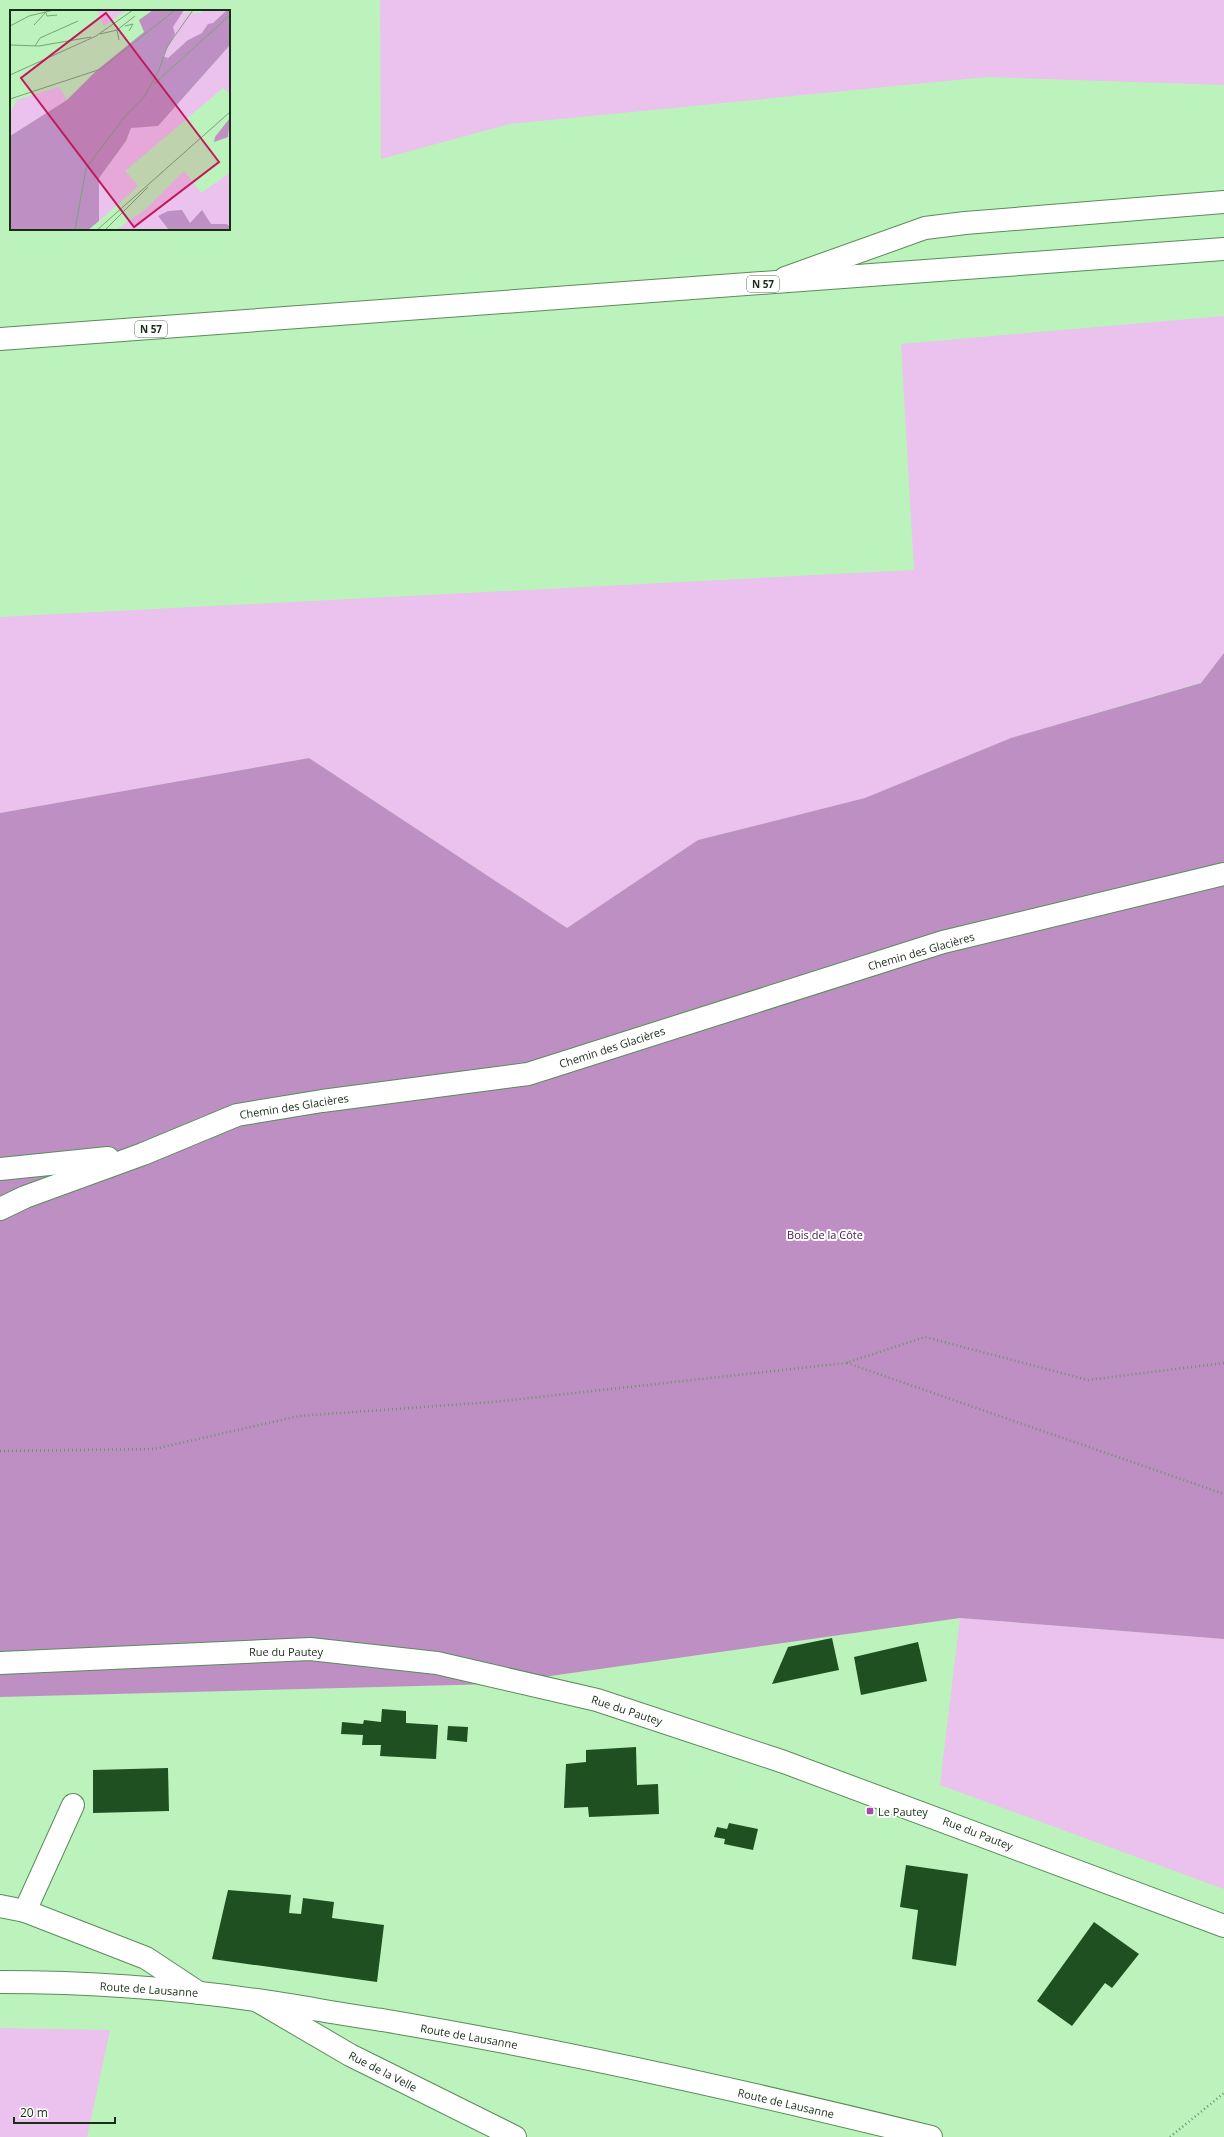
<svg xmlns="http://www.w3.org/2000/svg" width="1224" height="2137" viewBox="0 0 1224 2137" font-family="'Open Sans',sans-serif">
<rect width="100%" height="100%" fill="#bcf2bb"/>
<g fill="#ebc1ee">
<polygon points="380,0 1224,0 1224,85 987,77 509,124 381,159"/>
<polygon points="1224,316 1224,653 1202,682 1011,738 865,798 698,840 567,928 309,758 0,813 0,617 914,570 901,344"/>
<polygon points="960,1618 1224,1639 1224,1889 940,1785"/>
<polygon points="0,2028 110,2030 87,2137 0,2137"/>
</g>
<polygon fill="#be8fc2" points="1224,653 1224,1639 960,1618 494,1684 0,1697 0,813 309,758 567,928 698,840 865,798 1011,738 1201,683"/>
<g fill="#1f5021">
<polygon points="832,1638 839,1670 772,1684 788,1647"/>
<polygon points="918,1642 927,1681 861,1695 854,1657"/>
<polygon points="382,1709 406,1711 406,1723 438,1725 436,1759 380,1756 381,1745 362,1745 363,1735 341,1734 342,1722 363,1724 364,1720 381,1722"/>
<polygon points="448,1726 468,1727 467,1742 447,1740"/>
<polygon points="636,1747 637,1785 658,1784 659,1814 589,1817 588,1807 564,1808 566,1764 586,1762 586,1750"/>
<polygon points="168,1768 169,1811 93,1813 93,1770"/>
<polygon points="729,1823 758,1829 753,1850 724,1844 725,1839 714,1837 717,1827 727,1829"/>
<polygon points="906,1865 968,1874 956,1966 912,1959 918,1910 900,1907"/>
<polygon points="228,1890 291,1895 289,1913 301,1914 303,1898 334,1902 332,1918 384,1925 377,1982 212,1959"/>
<polygon points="1094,1922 1139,1954 1112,1988 1105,1983 1072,2026 1037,2001"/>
</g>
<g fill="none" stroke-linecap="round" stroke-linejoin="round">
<g stroke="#5a8c5a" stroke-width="24">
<g id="minor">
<polyline points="785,278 925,228 965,223 1224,202"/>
<polyline points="0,1169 108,1158"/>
<polyline points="0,1209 25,1197 143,1154 237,1115 322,1101 528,1074 943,942 1224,874"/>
<polyline points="0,1663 310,1649 437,1663 597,1700 784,1762 1224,1926"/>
<polyline points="73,1805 25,1911 146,1958 199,1993"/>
<polyline points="0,1906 25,1911"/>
<polyline points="256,2000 350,2055 515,2137"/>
</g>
</g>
<g stroke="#5a8c5a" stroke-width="24">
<g id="major">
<polyline points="0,339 1224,249"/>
<path d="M0,1982C85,1982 172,1988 256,2000C298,2006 340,2014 382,2020C567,2051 749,2092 931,2137"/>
</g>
</g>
<g stroke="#6e936d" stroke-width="2.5" stroke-dasharray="1 3" stroke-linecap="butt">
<polyline points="847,1363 1224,1494"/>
<polyline points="0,1451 154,1449 299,1416 493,1402 846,1363 925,1337 1088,1380 1224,1363"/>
<polyline points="1170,2137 1224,2093"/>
</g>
<use href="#minor" stroke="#fff" stroke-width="22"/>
<use href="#major" stroke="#fff" stroke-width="22"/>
</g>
<rect fill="#a747af" stroke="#fff" stroke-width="1.5" x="866" y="1807" width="8" height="8" rx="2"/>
<g text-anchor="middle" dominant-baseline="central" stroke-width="4" stroke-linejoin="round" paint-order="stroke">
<g fill="#fff" stroke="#5e6c5e" stroke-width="1">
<rect x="747" y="276" width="32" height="16" rx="3"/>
<rect x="135" y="321" width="32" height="16" rx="3"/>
</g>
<g font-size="10" font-weight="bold" fill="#192d19">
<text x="763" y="284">N 57</text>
<text x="151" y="329">N 57</text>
</g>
<g font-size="11" fill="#192d19" stroke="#fff">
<text transform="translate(921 951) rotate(-16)">Chemin des Glacières</text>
<text transform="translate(612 1047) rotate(-18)">Chemin des Glacières</text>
<text transform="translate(294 1106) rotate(-9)">Chemin des Glacières</text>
<text x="286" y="1651">Rue du Pautey</text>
<text transform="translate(627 1710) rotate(18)">Rue du Pautey</text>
<text transform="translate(978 1833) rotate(21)">Rue du Pautey</text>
<text transform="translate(149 1989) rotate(4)">Route de Lausanne</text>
<text transform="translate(469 2036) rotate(10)">Route de Lausanne</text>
<text transform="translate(383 2071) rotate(27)">Rue de la Velle</text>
<text transform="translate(786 2103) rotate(13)">Route de Lausanne</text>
</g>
<g font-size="11" fill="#4c1252" stroke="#fff">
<text x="825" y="1234">Bois de la Côte</text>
</g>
<g font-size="11" fill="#192d19" stroke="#fff" text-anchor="start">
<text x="878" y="1811">Le Pautey</text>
</g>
</g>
<g transform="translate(10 10)">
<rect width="220" height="220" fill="#bcf2bb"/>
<path d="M87,0H116L94,16ZM194,0H217L192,23L178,30L158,48L153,46L163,17L172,2L190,3ZM220,35V84L213,78L115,161L128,176L89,211V168L116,131L121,117L148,116ZM49,77L57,90L0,126V103L7,90ZM174,161L191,183L220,163V216L180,213L149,206L159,220H106L136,199Z" fill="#ebc1ee"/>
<path d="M143,0H174L163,17L165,24L153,46L158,48L178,30L192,23L198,14L203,13L217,0H220V35L148,116L121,118L116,131L89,168V211L78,220H0V126L57,90L86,61L134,22L129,10ZM220,108L218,127L204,132L205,127ZM172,200L180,213L192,200L201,214H216L220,216V220H159L148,206L158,201Z" fill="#be8fc2"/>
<path fill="none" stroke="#7ba37a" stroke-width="1" d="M36,3L37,6L47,5M24,15L36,2M0,16L19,6L44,0M115,16L123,14L119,21M107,20L125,6M90,24L107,20L109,30M0,35L29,36L81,27M25,36L30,28L68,11M0,65L86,26L123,0M144,74L220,5M0,89L91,59L165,0M65,220L76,158L116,105L134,87L149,60L157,37L183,0M87,220L220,102M95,220L138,177"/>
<path fill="#c2185b" fill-opacity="0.15" stroke="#c2185b" stroke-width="2" d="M96,3L209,152L124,217L11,68Z"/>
<rect width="220" height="220" fill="none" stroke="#192d19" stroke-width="2"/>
</g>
<path d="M14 2117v6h101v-6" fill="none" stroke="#192d19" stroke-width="2"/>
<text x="20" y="2117" font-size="12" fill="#192d19" stroke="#ffffff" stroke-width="3" paint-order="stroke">20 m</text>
</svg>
